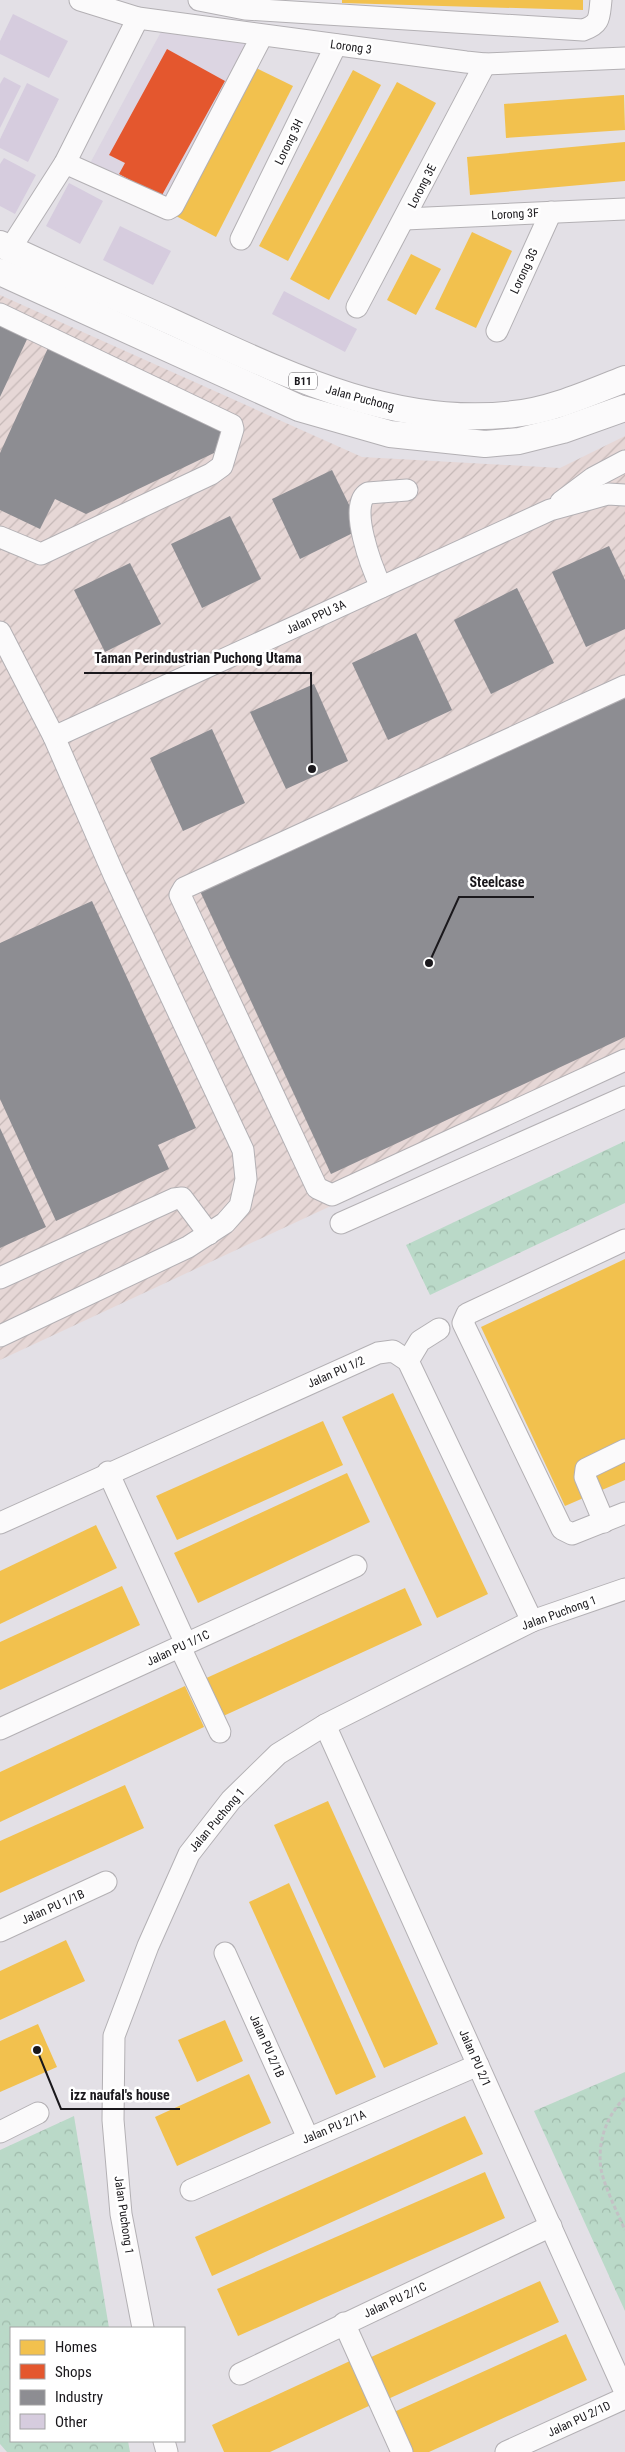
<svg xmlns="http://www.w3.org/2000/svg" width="625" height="2452" viewBox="0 0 625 2452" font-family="'Roboto Condensed',sans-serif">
<defs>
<pattern id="industrial-furrows" width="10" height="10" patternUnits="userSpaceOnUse" patternTransform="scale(1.25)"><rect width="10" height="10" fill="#e6d7d6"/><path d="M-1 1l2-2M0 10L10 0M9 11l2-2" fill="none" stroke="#c5b8b7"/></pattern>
<pattern id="park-crowns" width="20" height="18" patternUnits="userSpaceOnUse" patternTransform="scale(1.25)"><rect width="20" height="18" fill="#bad9c8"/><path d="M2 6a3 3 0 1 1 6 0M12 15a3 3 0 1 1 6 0" fill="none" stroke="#9fbaab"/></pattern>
</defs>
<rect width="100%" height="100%" fill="#e3e0e6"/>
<polygon fill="#dcd5e2" points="162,30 251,41 169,204 88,167"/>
<polygon fill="url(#industrial-furrows)" points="0,295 362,457 560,468 625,436 625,1069 0,1360"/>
<g fill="url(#park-crowns)">
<polygon points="625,1141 625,1203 430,1295 406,1245"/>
<polygon points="625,2072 625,2311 534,2111"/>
<polygon points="74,2116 109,2328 11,2328 11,2441 128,2441 130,2452 7,2452 0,2444 0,2150"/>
</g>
<g fill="#f2c14e">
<polygon points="342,0 583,0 583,10 342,3"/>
<polygon points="252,66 293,86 216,237 176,216"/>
<polygon points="353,70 381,85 288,261 259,246"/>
<polygon points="397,82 436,103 329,300 290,279"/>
<polygon points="624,95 625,130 506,138 504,104"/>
<polygon points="625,142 625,181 470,195 467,157"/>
<polygon points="472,232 512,251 476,328 435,309"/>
<polygon points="411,254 441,269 416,315 387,300"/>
<polygon points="625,1259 625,1480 565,1506 481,1327"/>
<polygon points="393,1393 488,1594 437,1618 342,1417"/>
<polygon points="323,1421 343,1465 177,1540 156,1496"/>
<polygon points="347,1473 370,1522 198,1603 174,1553"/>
<polygon points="96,1525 117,1568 0,1624 0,1571"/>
<polygon points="122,1586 140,1625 0,1690 0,1642"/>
<polygon points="405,1588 422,1625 219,1718 202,1680"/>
<polygon points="185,1686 204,1727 0,1822 0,1772"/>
<polygon points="125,1785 144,1828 0,1893 0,1841"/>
<polygon points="328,1801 438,2044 384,2068 274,1825"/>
<polygon points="289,1883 376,2077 336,2095 249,1902"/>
<polygon points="66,1940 85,1981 0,2020 0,1971"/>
<polygon points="225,2020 243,2061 197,2082 178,2040"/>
<polygon points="38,2024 57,2067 0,2092 0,2041"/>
<polygon points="249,2074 271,2123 177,2166 155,2117"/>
<polygon points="465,2116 483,2154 212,2276 195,2237"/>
<polygon points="485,2172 505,2218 238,2336 217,2289"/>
<polygon points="540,2281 559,2322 388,2399 369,2358"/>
<polygon points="566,2334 587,2380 429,2452 412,2452 394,2412"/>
<polygon points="350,2361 371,2405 270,2452 224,2452 212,2425"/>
</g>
<polygon fill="#e4572e" points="167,49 225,81 161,197 119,174 125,163 109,155"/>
<g fill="#8d8d92">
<polygon points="0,322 29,335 0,397"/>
<polygon points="48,348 225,430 214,453 86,514 55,499 40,529 0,510 0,453"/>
<polygon points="332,470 361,529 300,559 272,499"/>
<polygon points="230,516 261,579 202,608 171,544"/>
<polygon points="609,546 625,580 625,629 586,647 552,572"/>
<polygon points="130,563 161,624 105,652 74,590"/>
<polygon points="517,588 554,663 491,694 454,620"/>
<polygon points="416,633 452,710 388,740 352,663"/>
<polygon points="314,684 348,761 286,789 250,712"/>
<polygon points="625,691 625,1037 331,1174 199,889"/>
<polygon points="212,729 245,803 183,831 150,758"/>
<polygon points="92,901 196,1128 158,1145 169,1169 56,1221 0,1099 0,943"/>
<polygon points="0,1128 46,1227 0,1248"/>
</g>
<g fill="#d6ccde">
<polygon points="13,14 68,41 49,78 0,54 0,41"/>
<polygon points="4,77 21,86 0,128 0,84"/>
<polygon points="27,83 59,99 28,162 0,148 0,139"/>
<polygon points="4,158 36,175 15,214 0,206 0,164"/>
<polygon points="69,183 103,201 80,244 46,226"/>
<polygon points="120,226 171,251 153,285 103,260"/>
<polygon points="284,291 357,329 345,352 272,314"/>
</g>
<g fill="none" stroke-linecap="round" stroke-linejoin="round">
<g stroke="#b3b0b4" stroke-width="23">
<g id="minor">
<polyline points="80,0 138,18 466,62 485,64 625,58"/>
<path d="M199,0L245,9L583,30C601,24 599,17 601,0"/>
<polyline points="65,163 168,209 173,206 262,36"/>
<polyline points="405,219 625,209"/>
<polyline points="241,239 336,45"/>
<polyline points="10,249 65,163 138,18"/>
<polyline points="357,307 485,64"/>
<polyline points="0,314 232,425 233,429 222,466 211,474 41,554 0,537"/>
<polyline points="497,331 551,212"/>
<polyline points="561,502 593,478 625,461"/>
<path d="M381,587C373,570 347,505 368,493L407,490"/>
<polyline points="0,632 54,737 114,875 243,1150 246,1179 240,1206 225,1223 188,1247 0,1336"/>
<polyline points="625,686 184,888 180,895 317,1188 332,1195 625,1060"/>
<polyline points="54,737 550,510 608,494 625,495"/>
<polyline points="341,1223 625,1097"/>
<polyline points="625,1240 467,1314 463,1323 562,1529 572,1534 625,1513"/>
<polyline points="0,1278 174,1199 182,1198 209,1234"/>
<polyline points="408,1361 420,1341 439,1329"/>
<polyline points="108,1472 186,1644"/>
<polyline points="604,1522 585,1477 586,1469 625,1450"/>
<polyline points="0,1523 378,1353 393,1351 408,1361 532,1621"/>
<polyline points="180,1647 220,1732"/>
<polyline points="325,1725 625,2392"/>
<polyline points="0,1729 356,1566"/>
<polyline points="0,1931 106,1882"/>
<polyline points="225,1953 308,2138"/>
<polyline points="0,2132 38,2113"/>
<polyline points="191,2190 478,2065"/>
<polyline points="344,2323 402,2452"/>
<polyline points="143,2328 121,2214 113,2120 114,2036 148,1946 189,1854 231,1800 278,1754 325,1725 532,1621 625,1589"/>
<polyline points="240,2374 551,2226"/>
<polyline points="164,2441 167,2452"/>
<polyline points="506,2452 625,2398"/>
</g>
</g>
<g stroke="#b3b0b4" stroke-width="28">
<g id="major">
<path d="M0,244C57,271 114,296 172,322C279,371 392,429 514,414C552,410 589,393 625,379"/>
<polyline points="0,272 299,408 390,434 485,444 519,441 563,430 625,408"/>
</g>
</g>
<path stroke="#c3c1c5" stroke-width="3" stroke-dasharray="4 2.5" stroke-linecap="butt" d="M625,2098C606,2115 597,2144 601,2169C604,2186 618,2214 625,2230"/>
<use href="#minor" stroke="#fbfafb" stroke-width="21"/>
<use href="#major" stroke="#fbfafb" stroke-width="26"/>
</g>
<g text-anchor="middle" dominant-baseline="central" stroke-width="5" stroke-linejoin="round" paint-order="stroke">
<rect fill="#fff" stroke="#5f5d60" stroke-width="1" x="289" y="372.5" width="28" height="17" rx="4"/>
<g font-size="11" font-weight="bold" fill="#1a181c">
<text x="303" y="381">B11</text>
</g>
<g font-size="12" fill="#1a181c" stroke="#fff">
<text transform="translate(351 47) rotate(8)">Lorong 3</text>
<text transform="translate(289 142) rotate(-64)">Lorong 3H</text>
<text transform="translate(422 186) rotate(-63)">Lorong 3E</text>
<text transform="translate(515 214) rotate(-3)">Lorong 3F</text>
<text transform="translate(524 271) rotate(-65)">Lorong 3G</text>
<text transform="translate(360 398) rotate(15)">Jalan Puchong</text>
<text transform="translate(316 617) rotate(-25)">Jalan PPU 3A</text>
<text transform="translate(336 1372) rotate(-24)">Jalan PU 1/2</text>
<text transform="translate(559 1613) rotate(-20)">Jalan Puchong 1</text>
<text transform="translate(178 1648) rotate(-25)">Jalan PU 1/1C</text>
<text transform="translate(217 1820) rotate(-50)">Jalan Puchong 1</text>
<text transform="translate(53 1907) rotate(-24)">Jalan PU 1/1B</text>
<text transform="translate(267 2046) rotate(66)">Jalan PU 2/1B</text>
<text transform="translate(475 2058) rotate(66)">Jalan PU 2/1</text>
<text transform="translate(334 2127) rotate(-23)">Jalan PU 2/1A</text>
<text transform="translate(124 2215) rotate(82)">Jalan Puchong 1</text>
<text transform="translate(395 2300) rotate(-25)">Jalan PU 2/1C</text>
<text transform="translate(579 2419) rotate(-25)">Jalan PU 2/1D</text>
</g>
</g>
<path fill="none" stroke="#1a181c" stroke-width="2" d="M312 769L311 673H84M429 963L459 897H534M37 2050L61 2109H180"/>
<g fill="#1a181c" stroke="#fff" stroke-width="2">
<circle cx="312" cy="769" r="5"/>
<circle cx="429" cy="963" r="5"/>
<circle cx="37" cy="2050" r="5"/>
</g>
<g font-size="14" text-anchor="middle" font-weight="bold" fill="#1a181c" stroke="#fff" stroke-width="5" stroke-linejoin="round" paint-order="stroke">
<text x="198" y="663">Taman Perindustrian Puchong Utama</text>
<text x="497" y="887">Steelcase</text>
<text x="120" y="2100">izz naufal's house</text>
</g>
<rect x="10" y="2327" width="175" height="115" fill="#ffffff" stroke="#a3a3a4"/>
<rect x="20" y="2340" width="25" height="15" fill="#f2c14e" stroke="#a3a3a4"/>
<text x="55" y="2352" font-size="15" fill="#1a181c">Homes</text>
<rect x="20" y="2364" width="25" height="15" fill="#e4572e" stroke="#a3a3a4"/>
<text x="55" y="2377" font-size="15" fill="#1a181c">Shops</text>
<rect x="20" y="2390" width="25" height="15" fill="#8d8d92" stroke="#a3a3a4"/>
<text x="55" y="2402" font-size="15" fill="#1a181c">Industry</text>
<rect x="20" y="2414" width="25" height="15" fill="#d6ccde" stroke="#a3a3a4"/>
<text x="55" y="2427" font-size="15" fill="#1a181c">Other</text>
</svg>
